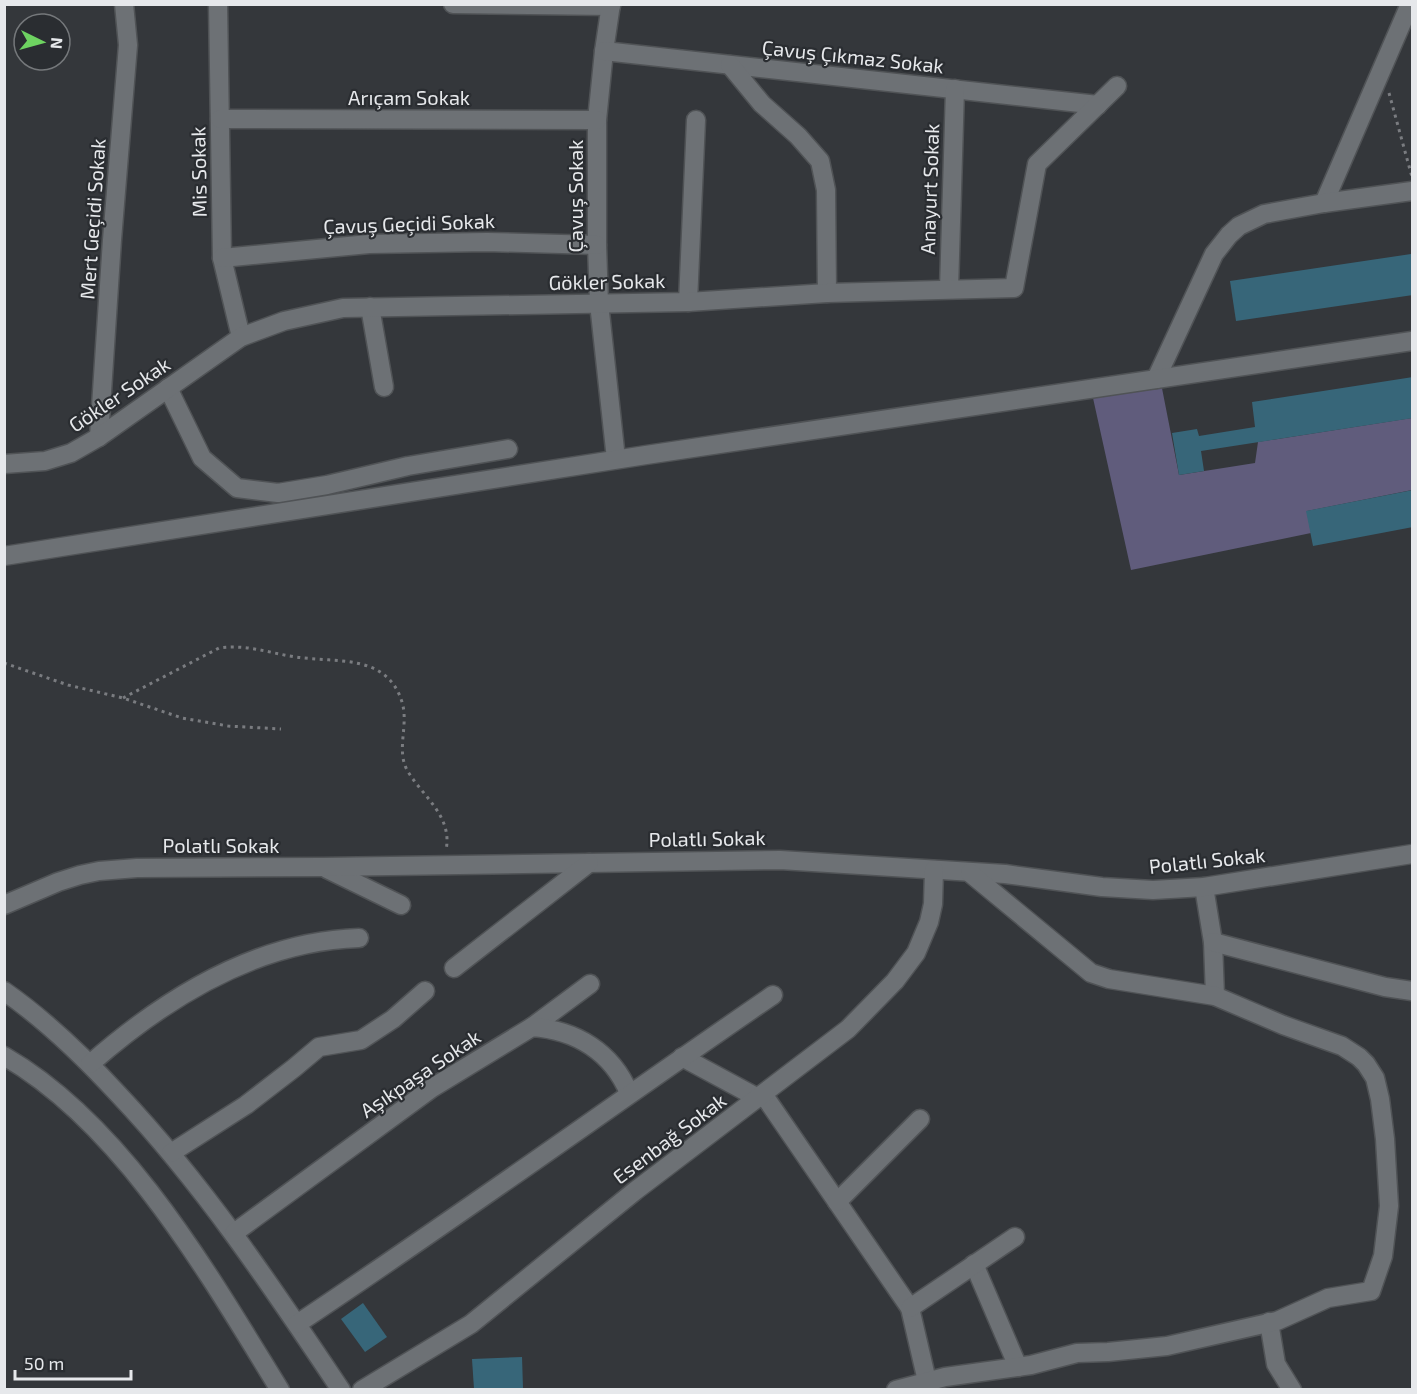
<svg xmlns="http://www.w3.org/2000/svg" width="1417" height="1394" viewBox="0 0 1417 1394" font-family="'Exo 2',sans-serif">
<rect width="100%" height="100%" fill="#34373b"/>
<polygon fill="#605c7c" points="1160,378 1179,475 1255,463 1258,442 1412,418 1412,490 1307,511 1311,533 1131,570 1091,389"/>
<g fill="#376679">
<polygon points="1411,254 1413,295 1236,321 1230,281"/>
<polygon points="1413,377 1413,418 1201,451 1204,471 1179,475 1172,433 1197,429 1199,436 1255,427 1252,402"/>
<polygon points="1413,490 1413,527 1313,546 1306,511"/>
<polygon points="363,1303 387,1337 365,1352 341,1319"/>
<polygon points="522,1357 523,1389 474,1389 472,1359"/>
</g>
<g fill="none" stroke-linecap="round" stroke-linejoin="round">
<g stroke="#505356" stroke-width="21">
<g id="minor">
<polyline points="218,4 222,258 241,337"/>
<polyline points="453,4 611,6"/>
<polyline points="611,4 604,51 597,120 597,245 599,303 616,459"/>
<polyline points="604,51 1098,105"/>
<polyline points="730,65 762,104 798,136 820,161 826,190 827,293"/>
<polyline points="220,119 597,120"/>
<polyline points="1324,203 1410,4"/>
<polyline points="222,258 369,244 487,242 597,245"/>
<polyline points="949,289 955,89"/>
<polyline points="688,302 696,120"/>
<polyline points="370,307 384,387"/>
<polyline points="1156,379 1214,254 1229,235 1239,226 1264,214 1324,203 1412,191"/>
<polyline points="168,388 202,458 237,488 278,493 327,485 408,466 508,449"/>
<polyline points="99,437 112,240 128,45 124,4"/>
<polyline points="4,464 45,461 71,453 99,437 241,337 284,321 343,308 688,302 827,293 1014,288 1037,164 1117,86"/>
<polyline points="4,556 646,455 1412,341"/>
<polyline points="327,869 401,905"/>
<polyline points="1204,887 1213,942 1215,996"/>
<polyline points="4,905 58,882 80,875 99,871 137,868 323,867 780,860 1005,874 1102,887 1153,890 1204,887 1412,854"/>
<polyline points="1213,942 1385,987 1412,991"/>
<polyline points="454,968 589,863"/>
<path d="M4,991C47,1021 84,1057 119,1095C204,1185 272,1287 341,1390"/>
<polyline points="532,1027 590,984"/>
<path d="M4,1056C124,1125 209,1275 280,1390"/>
<polyline points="682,1057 758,1098"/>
<path d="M90,1064C165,998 256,941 359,938"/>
<polyline points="763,1094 910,1308 927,1381 925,1390"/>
<polyline points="171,1153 246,1105 294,1068 319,1047 361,1040 393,1019 425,991"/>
<polyline points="837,1202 920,1119"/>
<path d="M234,1233L432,1088L532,1027C576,1030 612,1052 629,1093"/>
<polyline points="974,1264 1018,1367"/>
<polyline points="910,1308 1015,1237"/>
<polyline points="1269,1322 1276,1364 1292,1390"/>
<path d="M297,1324C458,1217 614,1104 773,995"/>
<polyline points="362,1390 471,1324 635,1191 848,1029 895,981 916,953 929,922 933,904 934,870"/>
<polyline points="896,1390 945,1377 1031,1365 1077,1353 1108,1352 1167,1346 1277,1321 1328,1298 1371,1291 1383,1256 1389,1206 1385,1139 1380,1099 1375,1078 1366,1064 1359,1057 1342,1046 1283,1025 1215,996 1109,979 1091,973 970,873"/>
</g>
</g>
<g stroke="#7a7c80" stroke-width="3" stroke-dasharray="3 4.5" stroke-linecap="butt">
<polyline points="1389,93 1412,177"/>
<polyline points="4,663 68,685 123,698 182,718 228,726 281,729"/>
<path d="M123,698L219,648C246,644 269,653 296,657C335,663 387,653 402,702C409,725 396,749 407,770C422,796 453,816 446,850"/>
</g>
<use href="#minor" stroke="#6d7175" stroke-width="18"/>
</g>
<g text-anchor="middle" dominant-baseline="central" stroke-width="4.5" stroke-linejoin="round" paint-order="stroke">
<g font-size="20" fill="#e6e8eb" stroke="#2a2d31">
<text transform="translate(853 56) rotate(6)">Çavuş Çıkmaz Sokak</text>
<text x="409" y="97">Arıçam Sokak</text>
<text transform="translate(198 172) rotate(-91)">Mis Sokak</text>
<text transform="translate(929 189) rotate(-88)">Anayurt Sokak</text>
<text transform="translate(575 196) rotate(-90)">Çavuş Sokak</text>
<text transform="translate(92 219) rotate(-86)">Mert Geçidi Sokak</text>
<text transform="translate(409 223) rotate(-2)">Çavuş Geçidi Sokak</text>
<text transform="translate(607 281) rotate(-1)">Gökler Sokak</text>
<text transform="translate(119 394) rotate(-34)">Gökler Sokak</text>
<text transform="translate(707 838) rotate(-1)">Polatlı Sokak</text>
<text x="221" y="845">Polatlı Sokak</text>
<text transform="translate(1207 860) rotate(-6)">Polatlı Sokak</text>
<text transform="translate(420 1073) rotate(-34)">Aşıkpaşa Sokak</text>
<text transform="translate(669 1138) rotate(-37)">Esenbağ Sokak</text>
</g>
</g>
<rect width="1417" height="1394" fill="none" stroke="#e6e8eb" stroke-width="12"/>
<g transform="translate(42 42) rotate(95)"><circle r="28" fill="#2a2d31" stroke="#75787b" stroke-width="1.5"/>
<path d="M0-4.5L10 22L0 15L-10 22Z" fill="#6ed361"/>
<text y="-9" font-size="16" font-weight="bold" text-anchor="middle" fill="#e6e8eb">N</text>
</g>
<path d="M15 1370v9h116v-9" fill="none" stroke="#e6e8eb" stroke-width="3"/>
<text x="24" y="1370" font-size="18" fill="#e6e8eb" stroke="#2a2d31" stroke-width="4.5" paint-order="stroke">50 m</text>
</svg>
